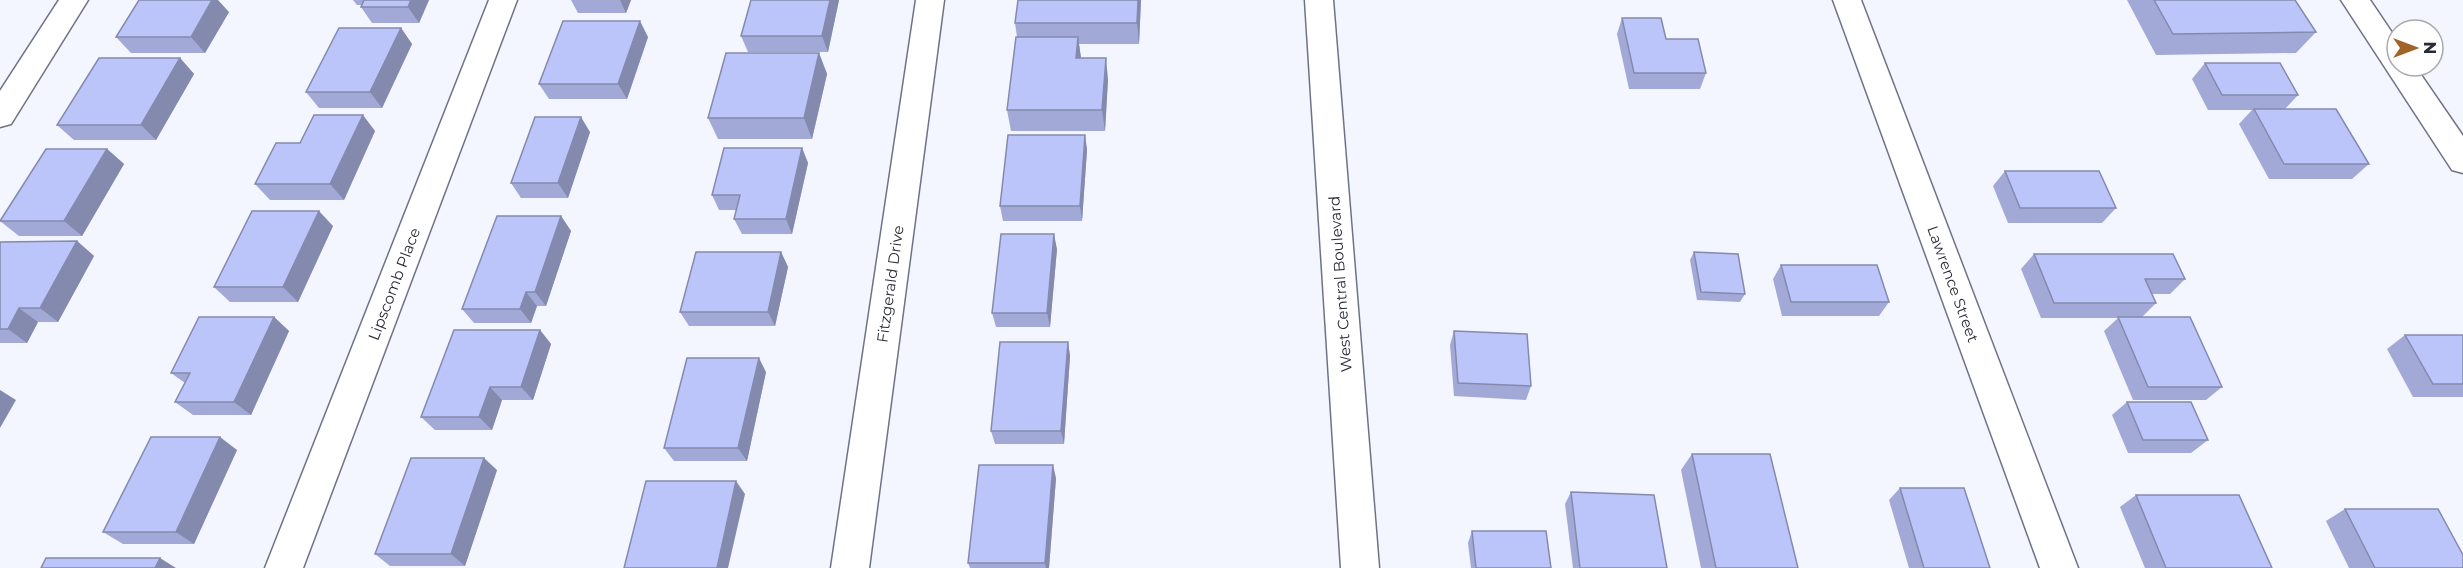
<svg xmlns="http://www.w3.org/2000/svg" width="2463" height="568" viewBox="0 0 2463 568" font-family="Montserrat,sans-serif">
<rect width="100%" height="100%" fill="#f3f5ff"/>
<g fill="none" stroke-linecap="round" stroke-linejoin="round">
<g stroke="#6e7286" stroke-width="3">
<g id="minor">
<polygon points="59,0 88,0 11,124 0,127 0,91"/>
<polygon points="489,0 517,0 303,568 265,568"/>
<polygon points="916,0 944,0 869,568 831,568"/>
<polygon points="1833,0 1861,0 2078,568 2040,568"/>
<polygon points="2341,0 2370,0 2397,40 2397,66 2415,66 2463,136 2463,173 2452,170"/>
</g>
</g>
<g stroke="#6e7286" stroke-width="3">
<polygon id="tertiary" points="1305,0 1333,0 1379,568 1341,568"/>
</g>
<use href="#minor" fill="#fff" fill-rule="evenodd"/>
<use href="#tertiary" fill="#fff" fill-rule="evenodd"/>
</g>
<g fill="#a2a9d6">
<polygon points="353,0 429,0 419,23 372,23 361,7 361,5 357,5"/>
<polygon points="571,0 631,0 626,13 578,13"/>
<polygon points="751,0 839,0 828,52 748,52 741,36"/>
<polygon points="1141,0 1139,44 1079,44 1081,58 1108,79 1105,131 1011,131 1007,110 1017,37 1015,23"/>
<polygon points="2127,0 2295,0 2316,32 2296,53 2156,55"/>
<polygon points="229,12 205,53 131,53 116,37"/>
<polygon points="1622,18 1666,39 1706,73 1700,89 1629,89 1617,34"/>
<polygon points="401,28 412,44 382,108 319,108 306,92"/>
<polygon points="648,37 627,99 549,99 539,84"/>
<polygon points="819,53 827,74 812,139 718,139 708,118"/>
<polygon points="180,58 194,74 156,140 74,140 57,125"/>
<polygon points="2205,63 2298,95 2285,109 2369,164 2352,179 2269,179 2239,124 2252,110 2208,110 2192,79"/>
<polygon points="375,131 344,200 270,200 255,184 300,143"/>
<polygon points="590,132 568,198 521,198 511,183"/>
<polygon points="1085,135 1087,150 1082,221 1003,221 1000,206"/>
<polygon points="802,148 808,163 792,234 742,234 734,219 736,210 719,210 712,195"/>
<polygon points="107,149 124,164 82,236 19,236 0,221"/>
<polygon points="2005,171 2116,208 2102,223 2008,223 1993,186"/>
<polygon points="561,216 571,231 546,306 537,306 531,323 474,323 462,309"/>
<polygon points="333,226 298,302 230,302 214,287"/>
<polygon points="77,241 94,256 58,322 38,322 27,343 0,343 0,242"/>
<polygon points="1057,249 1050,327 996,327 992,313"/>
<polygon points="781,252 788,267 775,326 689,326 680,312"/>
<polygon points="1694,252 1745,294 1740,302 1697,300 1690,260"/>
<polygon points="2034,254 2185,279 2170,294 2152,294 2156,303 2142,317 2222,387 2206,400 2133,400 2104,331 2118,318 2041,318 2021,269"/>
<polygon points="1781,265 1889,302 1879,316 1782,316 1773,279"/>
<polygon points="274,317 289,331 251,415 193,415 175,402 185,383 171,373"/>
<polygon points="540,330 551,344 533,400 502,400 492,430 435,430 421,417"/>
<polygon points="1454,331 1531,386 1526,400 1454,396 1450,345"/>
<polygon points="2405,335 2463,335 2463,397 2413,397 2387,349"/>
<polygon points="1068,342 1070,356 1064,444 995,444 991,431"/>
<polygon points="766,372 747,461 674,461 664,448"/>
<polygon points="2127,402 2208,440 2191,453 2128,453 2112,415"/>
<polygon points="237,450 194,544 123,544 103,532"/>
<polygon points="1692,454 1798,568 1701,568 1681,470"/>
<polygon points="497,470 465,566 390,566 375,554"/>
<polygon points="1056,478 1049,568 970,568 968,563"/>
<polygon points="1900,488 1990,568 1909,568 1889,500"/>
<polygon points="1571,492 1667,568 1573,568 1565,504"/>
<polygon points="2136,495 2272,568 2145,568 2120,507"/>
<polygon points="2345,509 2463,568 2349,568 2326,521"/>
<polygon points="1472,531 1551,568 1471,568 1468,543"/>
</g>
<g fill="#848aae">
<polygon points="212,0 218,0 229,12 205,53 191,37"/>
<polygon points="411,0 429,0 419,23 408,7"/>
<polygon points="620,0 631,0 626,13"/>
<polygon points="830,0 839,0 828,52 822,36"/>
<polygon points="1138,0 1141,0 1139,44 1137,23"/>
<polygon points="640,21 648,37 627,99 618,84"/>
<polygon points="401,28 412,44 382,108 370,92"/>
<polygon points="1078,37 1081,58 1076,58"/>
<polygon points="819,53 827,74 812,139 804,118"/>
<polygon points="180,58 194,74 156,140 141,125"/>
<polygon points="1106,58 1108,79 1105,131 1102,110"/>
<polygon points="363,115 375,131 344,200 330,184"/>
<polygon points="581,117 590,132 568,198 558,183"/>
<polygon points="1085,135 1087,150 1082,221 1080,206"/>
<polygon points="802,148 808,163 792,234 786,219"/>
<polygon points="107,149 124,164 82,236 64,221"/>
<polygon points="319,211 333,226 298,302 283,287"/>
<polygon points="561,216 571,231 546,306 535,292"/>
<polygon points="1054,234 1057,249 1050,327 1047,313"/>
<polygon points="77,241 94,256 58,322 40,308"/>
<polygon points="781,252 788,267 775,326 768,312"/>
<polygon points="526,292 537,306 531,323 520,309"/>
<polygon points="19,308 38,322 27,343 8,329"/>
<polygon points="274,317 289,331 251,415 234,402"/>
<polygon points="540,330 551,344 533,400 521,387"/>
<polygon points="1068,342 1070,356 1064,444 1061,431"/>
<polygon points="759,358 766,372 747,461 738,448"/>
<polygon points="490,387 502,400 492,430 479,417"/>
<polygon points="0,390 16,400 0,428"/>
<polygon points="220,437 237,450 194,544 176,532"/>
<polygon points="484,458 497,470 465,566 451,554"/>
<polygon points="1053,465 1056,478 1049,568 1046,568 1045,563"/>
<polygon points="736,481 745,494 728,568 717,568"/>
<polygon points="160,558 176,568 155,568"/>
</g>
<g fill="#bcc5f9" stroke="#848aae" stroke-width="1.5">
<polygon points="139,0 212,0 191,37 116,37"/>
<polygon points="364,0 411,0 408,7 361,7"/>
<polygon points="751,0 830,0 822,36 741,36"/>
<polygon points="1018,0 1138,0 1137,23 1015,23"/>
<polygon points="2154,0 2295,0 2316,32 2173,34"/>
<polygon points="1622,18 1661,18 1666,39 1698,39 1706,73 1634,73"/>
<polygon points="563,21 640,21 618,84 539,84"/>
<polygon points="339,28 401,28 370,92 306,92"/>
<polygon points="1016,37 1078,37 1076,58 1106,58 1102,110 1007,110"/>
<polygon points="726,53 819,53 804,118 708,118"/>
<polygon points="99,58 180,58 141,125 57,125"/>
<polygon points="2205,63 2280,63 2298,95 2222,95"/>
<polygon points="2254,109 2336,109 2369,164 2284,164"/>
<polygon points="314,115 363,115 330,184 255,184 276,143 300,143"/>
<polygon points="535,117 581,117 558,183 511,183"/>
<polygon points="1008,135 1085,135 1080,206 1000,206"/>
<polygon points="724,148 802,148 786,219 734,219 740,195 712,195"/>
<polygon points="46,149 107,149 64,221 0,221"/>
<polygon points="2005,171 2099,171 2116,208 2020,208"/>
<polygon points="252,211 319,211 283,287 214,287"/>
<polygon points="497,216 561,216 535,292 526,292 520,309 462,309"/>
<polygon points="1001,234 1054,234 1047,313 992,313"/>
<polygon points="77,241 40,308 19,308 8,329 0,329 0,242"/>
<polygon points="696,252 781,252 768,312 680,312"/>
<polygon points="1694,252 1738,254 1745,294 1701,292"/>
<polygon points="2034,254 2173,254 2185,279 2145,279 2156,303 2054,303"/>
<polygon points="1781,265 1877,265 1889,302 1791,302"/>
<polygon points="199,317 274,317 234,402 175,402 190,373 171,373"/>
<polygon points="2118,317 2190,317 2222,387 2148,387"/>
<polygon points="454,330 540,330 521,387 490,387 479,417 421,417"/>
<polygon points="1454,331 1527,334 1531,386 1458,383"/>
<polygon points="2405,335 2463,335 2463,384 2433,384"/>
<polygon points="1000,342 1068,342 1061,431 991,431"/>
<polygon points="687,358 759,358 738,448 664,448"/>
<polygon points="2127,402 2191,402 2208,440 2143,440"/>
<polygon points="151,437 220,437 176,532 103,532"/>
<polygon points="1692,454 1770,454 1798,568 1716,568"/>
<polygon points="411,458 484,458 451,554 375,554"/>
<polygon points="979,465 1053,465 1045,563 968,563"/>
<polygon points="646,481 736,481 717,568 624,568"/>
<polygon points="1900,488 1964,488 1990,568 1924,568"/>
<polygon points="1571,492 1654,495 1667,568 1580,568"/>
<polygon points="2136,495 2239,495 2272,568 2166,568"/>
<polygon points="2345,509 2438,509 2463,555 2463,568 2375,568"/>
<polygon points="1472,531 1546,531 1551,568 1476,568"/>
<polygon points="46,558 160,558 155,568 41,568"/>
</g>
<g text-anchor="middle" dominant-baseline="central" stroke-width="6" stroke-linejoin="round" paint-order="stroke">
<g font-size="15" fill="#292b34" stroke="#fff">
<text transform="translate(394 284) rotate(-69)">Lipscomb Place</text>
<text transform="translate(890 284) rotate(-82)">Fitzgerald Drive</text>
<text transform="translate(1340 284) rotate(-94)">West Central Boulevard</text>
<text transform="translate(1953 284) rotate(70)">Lawrence Street</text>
</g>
</g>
<g transform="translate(2415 48) rotate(90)"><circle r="28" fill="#ffffff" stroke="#a9aaae" stroke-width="1.5"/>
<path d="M0-4.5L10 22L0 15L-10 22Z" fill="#a16328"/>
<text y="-9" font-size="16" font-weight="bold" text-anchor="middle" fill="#292b34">N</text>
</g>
</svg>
